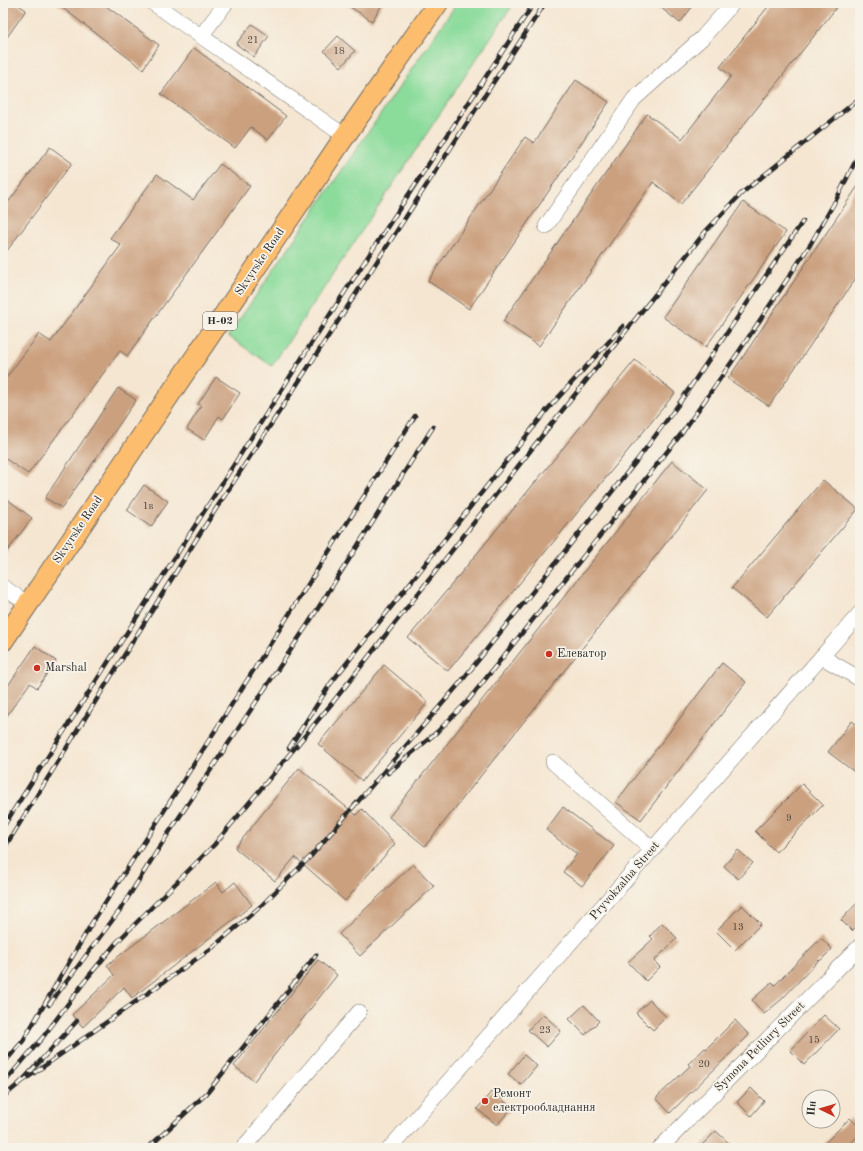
<svg xmlns="http://www.w3.org/2000/svg" width="863" height="1151" viewBox="0 0 863 1151" font-family="'Old Standard TT',serif">
<rect width="100%" height="100%" fill="#f7f3e8"/>
<filter id="ink" filterUnits="userSpaceOnUse"><feTurbulence type="fractalNoise" baseFrequency=".025" numOctaves="2"/><feDisplacementMap in="SourceGraphic" scale="8" xChannelSelector="R" yChannelSelector="G"/><feConvolveMatrix kernelMatrix="1 2 1 2 8 2 1 2 1" color-interpolation-filters="sRGB"/></filter>
<filter id="wash" filterUnits="userSpaceOnUse"><feTurbulence type="fractalNoise" baseFrequency=".012" numOctaves="4" result="noise"/><feDisplacementMap in="SourceGraphic" scale="16" xChannelSelector="R" yChannelSelector="G"/><feGaussianBlur stdDeviation="0.9" result="paint"/><feColorMatrix in="noise" values="0 0 0 0 0 0 0 0 0 0 0 0 0 0 0 0 0 1.4 0 .05"/><feComposite in="paint" operator="in"/></filter>
<g filter="url(#wash)">
<rect width="100%" height="100%" fill="#f5e6d1"/>
<polygon fill="#8bdb9b" stroke="#5b8363" points="457,3 514,3 471,67 272,366 228,336"/>
<g id="blocks">
<g fill="#cba07f">
<polygon points="3,3 16,3 26,10 3,43"/>
<polygon points="56,3 102,3 159,45 143,69"/>
<polygon points="344,3 383,3 372,21"/>
<polygon points="655,3 695,3 680,23"/>
<polygon points="771,3 840,3 681,204 653,182 539,346 503,321 647,114 682,139 731,76 720,67"/>
<polygon points="252,24 269,36 254,57 236,44"/>
<polygon points="338,36 355,51 341,67 324,51"/>
<polygon points="194,48 286,116 268,140 251,127 235,148 161,94"/>
<polygon points="576,80 609,102 469,309 428,281 525,137 534,143"/>
<polygon points="50,147 72,163 3,256 3,209"/>
<polygon points="220,164 250,186 127,356 120,351 28,474 3,457 3,382 39,334 51,342 121,245 110,238 157,174 193,200"/>
<polygon points="860,183 860,272 769,406 728,379"/>
<polygon points="743,202 786,232 706,347 663,317"/>
<polygon points="635,360 675,393 448,671 408,638"/>
<polygon points="216,377 240,393 223,419 219,416 204,440 187,429 201,406 198,404"/>
<polygon points="118,388 136,400 62,508 45,498"/>
<polygon points="672,461 708,490 425,846 389,817"/>
<polygon points="823,480 858,509 767,617 732,588"/>
<polygon points="144,485 168,501 151,527 127,510"/>
<polygon points="3,496 32,518 3,557"/>
<polygon points="35,646 56,661 37,688 30,683 3,721 3,693"/>
<polygon points="722,663 746,682 641,820 616,802"/>
<polygon points="384,665 428,702 362,781 318,744"/>
<polygon points="852,721 860,727 860,776 828,752"/>
<polygon points="299,768 356,815 362,809 395,844 345,901 295,857 275,881 235,848"/>
<polygon points="802,784 823,805 776,852 755,831"/>
<polygon points="563,807 614,846 582,886 563,872 577,854 546,830"/>
<polygon points="738,850 753,863 738,879 724,866"/>
<polygon points="413,864 434,886 360,956 339,934"/>
<polygon points="216,882 223,892 235,882 252,905 132,998 124,987 83,1027 72,1015 114,975 107,965"/>
<polygon points="860,900 860,923 852,931 841,920"/>
<polygon points="742,905 761,924 735,950 716,931"/>
<polygon points="662,923 677,938 654,961 660,967 646,981 628,962 653,939 650,936"/>
<polygon points="821,938 832,949 820,961 819,960 782,999 764,1014 752,1000 772,982 775,985"/>
<polygon points="318,960 337,975 254,1081 234,1066"/>
<polygon points="650,1000 666,1017 653,1030 636,1013"/>
<polygon points="584,1005 599,1021 585,1035 569,1019"/>
<polygon points="543,1014 561,1031 547,1047 528,1030"/>
<polygon points="824,1015 839,1029 804,1065 790,1051"/>
<polygon points="735,1020 749,1035 670,1113 656,1098 690,1066 688,1064 705,1048 706,1049"/>
<polygon points="524,1055 537,1066 521,1085 508,1074"/>
<polygon points="751,1088 764,1101 751,1116 737,1102"/>
<polygon points="492,1091 512,1108 497,1125 477,1109"/>
<polygon points="850,1118 860,1128 860,1134 846,1148 820,1148"/>
<polygon points="716,1131 734,1148 699,1148"/>
</g>
</g>
</g>
<g filter="url(#ink)">
<use href="#blocks" fill-opacity="0" stroke="#726c65" stroke-width="1"/>
<g fill="none" stroke-linecap="round" stroke-linejoin="round">
<g stroke="#726c65" stroke-width="16">
<g id="minor">
<polyline points="153,3 345,136"/>
<polyline points="201,36 226,3"/>
<polyline points="546,226 634,99 702,38 733,3"/>
<polyline points="3,587 28,604"/>
<polyline points="822,657 860,679"/>
<polyline points="553,762 653,850"/>
<polyline points="243,1148 359,1012"/>
<polyline points="390,1148 860,613"/>
<polyline points="660,1148 860,946"/>
</g>
</g>
<g stroke="#726c65" stroke-width="22">
<polyline id="major" points="3,641 345,136 438,3"/>
</g>
<use href="#minor" stroke="#fff" stroke-width="15"/>
<use href="#major" stroke="#fcbd6e" stroke-width="20"/>
<g stroke="#2b2b2b" stroke-width="4.5">
<g id="rail">
<polyline points="289,748 331,683 547,410 623,326"/>
<polyline points="388,773 437,732 467,702 682,433 738,353 810,245 837,198 860,152"/>
<polyline points="3,827 314,339 534,3"/>
<polyline points="3,850 199,535 545,3"/>
<polyline points="49,1005 120,910 164,840 308,624 433,427"/>
<polyline points="3,1064 23,1041 92,923 143,844 415,416"/>
<polyline points="20,1083 212,948 261,906 311,856 460,683 638,459 678,405 803,221"/>
<polyline points="3,1084 43,1037 88,977 117,942 214,845 333,702 545,432 706,231 742,193 860,98"/>
<polyline points="3,1097 20,1083 77,1021"/>
<polyline points="148,1148 207,1093 316,955"/>
</g>
</g>
<use href="#rail" stroke="#f7f3e8" stroke-width="3" stroke-dasharray="9" stroke-linecap="butt"/>
</g>
</g>
<g fill="#c8321e" stroke="#f7f3e8" stroke-width="1.5">
<circle cx="549" cy="654" r="4"/>
<circle cx="37" cy="668" r="4"/>
<circle cx="485" cy="1101" r="4"/>
</g>
<g text-anchor="middle" dominant-baseline="central" stroke-width="3.5" stroke-linejoin="round" paint-order="stroke">
<g font-size="10" fill="#534840">
<text x="253" y="40">21</text>
<text x="339" y="51">18</text>
<text x="148" y="506">1в</text>
<text x="789" y="818">9</text>
<text x="738" y="927">13</text>
<text x="545" y="1030">23</text>
<text x="814" y="1040">15</text>
<text x="704" y="1064">20</text>
</g>
<rect fill="#f7f3e8" stroke="#686764" stroke-width="1" x="203" y="312" width="34" height="18" rx="3"/>
<g font-size="11" font-weight="bold" fill="#2b2b2b">
<text x="220" y="321">Н-02</text>
</g>
<g font-size="12" fill="#2b2b2b" stroke="#f7f3e8">
<text transform="translate(260 262) rotate(-56)">Skvyrske Road</text>
<text transform="translate(78 530) rotate(-56)">Skvyrske Road</text>
<text transform="translate(625 881) rotate(-49)">Pryvokzalna Street</text>
<text transform="translate(760 1047) rotate(-45)">Symona Petliury Street</text>
</g>
<g font-size="12" fill="#2b2b2b" stroke="#f7f3e8" text-anchor="start">
<text x="557" y="654">Елеватор</text>
<text x="45" y="668">Marshal</text>
<text x="493" y="1094">Ремонт<tspan x="493" dy="14">електрообладнання</tspan></text>
</g>
</g>
<rect width="863" height="1151" fill="none" stroke="#f7f3e8" stroke-width="16"/>
<g transform="translate(821 1109) rotate(275)"><circle r="19" fill="#f7f3e8" stroke="#a5a39c"/>
<path d="M0-3L7 15L0 10L-7 15Z" fill="#c8321e"/>
<text y="-6" font-size="11" font-weight="bold" text-anchor="middle" fill="#2b2b2b">Пн</text>
</g>
</svg>
